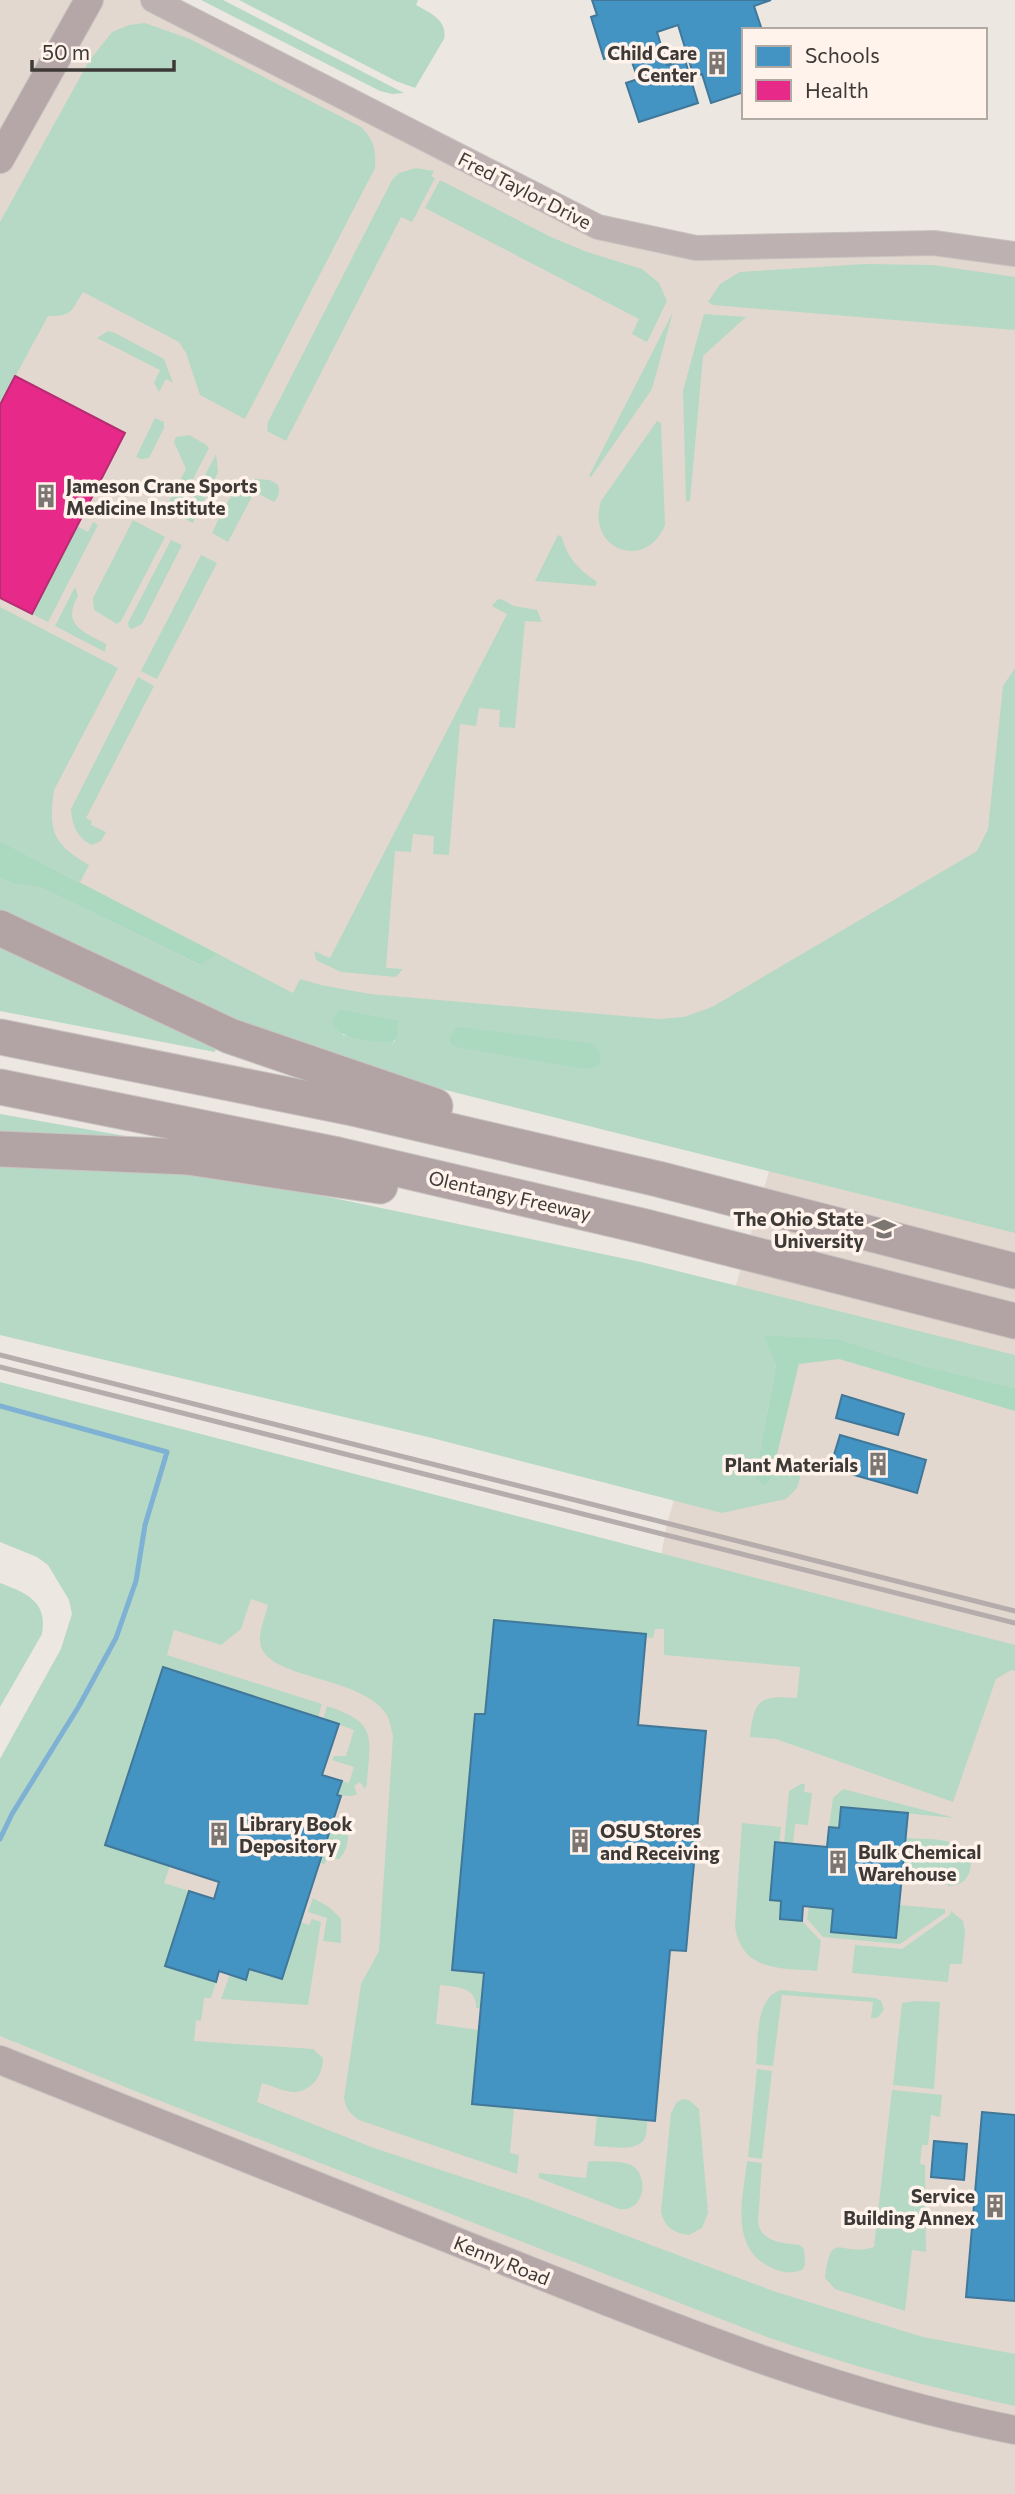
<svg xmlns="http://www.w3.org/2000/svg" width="1015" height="2494" viewBox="0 0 1015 2494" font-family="Commissioner,sans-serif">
<rect width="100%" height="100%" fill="#ede7e2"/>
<polygon fill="#e3d8cf" points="0,0 153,0 646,239 1015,254 1015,2494 0,2494 0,1759 61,1649 72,1614 135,1450 659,1566 667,1524 782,1126 309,1021 0,881"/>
<g fill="#b5d9c4" fill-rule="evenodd">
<polygon points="201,0 223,0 404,93 392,94 380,91"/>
<path d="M239,0H418L416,5C430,13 448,20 444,39L415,88L396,81Z"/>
<path d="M145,23L190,39L361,127C374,140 376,149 375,168L245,419L200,395L186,353L179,342L83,292C71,311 73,316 48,316L0,405V222L89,61L112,32L129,25Z"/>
<polygon points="416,168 434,171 431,176 435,178 412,222 401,217 286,441 267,431 268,422 392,180 399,173"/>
<polygon points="440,180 551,237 587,252 642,269 659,283 667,301 647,342 632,334 639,319 425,208"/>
<polygon points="865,264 933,265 1015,277 1015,330 713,305 708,302 720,284 740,272"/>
<polygon points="673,312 652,389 591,477 589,476"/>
<polygon points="704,314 746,317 703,356 690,501 686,501 683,391"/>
<polygon points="108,331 115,333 164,359 173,383 166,379 159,392 154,383 160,370 97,338"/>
<polygon points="155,418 164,422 164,428 149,458 141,459 136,457"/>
<path d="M657,421L661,423L665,525C646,572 586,550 601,501Z"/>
<polygon points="189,435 205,444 209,448 175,514 165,509 186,469 174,442 176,437"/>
<polygon points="216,454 218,472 193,523 183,518"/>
<path d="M255,479L270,480L277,484C281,490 279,497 274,502L259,494L260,491L256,489L228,542L212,533C223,511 230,487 255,479Z"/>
<polygon points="133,520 165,537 121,621 117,624 94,610 93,598"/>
<polygon points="93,522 98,525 48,622 32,614 77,526 88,532"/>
<path d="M558,535L562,537C567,558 579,570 597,582L595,586L535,581Z"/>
<polygon points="171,540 182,545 142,624 132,629 129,628 128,623"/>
<polygon points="201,555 217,563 157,679 141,671"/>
<path d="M75,587L78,596C61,625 84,632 106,644L105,652L55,626Z"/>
<polygon points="501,599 514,606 537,610 542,622 525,621 515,728 499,727 500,710 479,708 476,726 460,724 449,855 433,854 434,836 413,834 411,852 395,851 386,968 403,969 396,977 341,972 316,960 314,951 330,958 507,614 492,606 497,600"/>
<path d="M0,607L118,668L54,790C48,831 53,844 89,865L80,882L0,841Z"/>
<path d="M1015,668V1233L390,1076L276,1037L0,911V878L14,884L40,887L199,965L218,954L293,993L300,979L321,985L370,994L658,1019L684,1017L712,1007L977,851L988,829L1003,686ZM340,1009L397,1020L395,1041L392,1043L343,1035Z"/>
<path d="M138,677L154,686L86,818L92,821L91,825L106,832L101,841L92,845C77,838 72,825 71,809Z"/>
<polygon points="0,943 216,1046 215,1052 0,1011"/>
<polygon points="0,1114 125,1136 124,1141 0,1136"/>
<polygon points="0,1160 68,1161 256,1182 641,1262 1015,1355 1015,1388 920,1365 838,1339 765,1335 776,1364 755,1478 764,1486 771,1479 777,1456 802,1471 797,1488 786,1499 722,1513 432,1438 0,1335"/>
<path d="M0,1382L1015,1645V1671L1011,1670L996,1679L953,1802L776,1739L750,1737C754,1700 759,1695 797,1698L800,1667L664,1655V1629H655L653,1638L645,1637V1634L494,1620L485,1714H475L452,1970L484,1973L481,2008H476C477,1987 457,1987 440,1985L436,2024L479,2030L472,2104L514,2108L510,2153L519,2155L517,2174L359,2120C350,2114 346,2109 344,2098L361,1984L379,1951L393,1736C391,1729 390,1721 387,1715C362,1676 273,1680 261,1647C257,1634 265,1618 268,1605L251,1599L241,1629L221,1645L174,1630L167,1655L322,1704L318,1717L163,1668L105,1845L170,1866L164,1883L189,1891L165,1966L216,1982L211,1998H204L201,2021L196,2020L194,2041L313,2049L323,2058C323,2073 314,2089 297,2092C286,2093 272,2086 262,2083L257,2102L374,2148L529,2199L773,2291L923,2337L1015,2354V2406C931,2388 848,2365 767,2337L140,2093L0,2036V1759L61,1649L72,1614L69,1600L48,1565L37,1557L0,1542Z"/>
<path d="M0,1583C26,1593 48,1601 42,1634L0,1707Z"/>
<path d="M327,1706C378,1723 370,1735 367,1783L365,1789L360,1782L354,1786L357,1794L352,1796L337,1795L342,1781L349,1783L354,1767L332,1760L334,1756H346L354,1730L323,1719Z"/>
<polygon points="801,1784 805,1784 804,1792 812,1793 808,1825 795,1824 793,1844 784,1844 789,1791"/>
<polygon points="843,1789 955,1818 841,1807 839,1828 829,1827 833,1798"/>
<path d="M333,1822L347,1830C350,1840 346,1852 339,1859L327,1858L325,1864L320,1863Z"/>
<path d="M742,1823L781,1827L779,1843H775L781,1901L780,1919L802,1921L821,1941L817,1971C780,1968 742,1972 735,1926Z"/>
<path d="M905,1838C929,1840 961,1835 971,1861C971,1876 964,1886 948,1886V1881L902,1877Z"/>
<polygon points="313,1898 329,1907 341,1919 341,1943 323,1941 327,1918 308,1912"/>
<polygon points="899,1905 945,1909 945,1913 900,1944 823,1937 807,1919 809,1907 833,1909 831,1932 895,1938"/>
<polygon points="951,1911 963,1921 965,1932 962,1964 950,1964 948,1982 852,1973 855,1945 902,1949 950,1915"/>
<polygon points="312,1919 321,1922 308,2005 221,1999 230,1974 245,1979 249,1969 282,1979 301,1922 309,1925"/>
<path d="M781,1990L876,1998L881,2001L884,2010L877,2018H871L873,2002L782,1995L773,2066L756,2064C759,2041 754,1998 781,1990Z"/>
<polygon points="916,2001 940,2002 934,2089 893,2085 902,2003"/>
<polygon points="757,2069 772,2071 762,2159 748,2157"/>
<path d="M892,2090L942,2095L940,2117L931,2115L928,2145H922L920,2164L925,2165L926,2252L912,2250L905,2311L835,2289L825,2278C831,2227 840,2258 874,2247Z"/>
<path d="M683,2099L689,2100L699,2109L708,2213L702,2228L689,2235C673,2233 665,2227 661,2212L671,2113L677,2102Z"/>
<path d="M597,2115L647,2120C647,2125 647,2133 645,2138C638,2153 607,2146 594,2146Z"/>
<path d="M591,2161C603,2162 621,2160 631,2165C650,2175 645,2213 619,2209L539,2178V2173L586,2178L588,2162Z"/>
<path d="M747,2161L762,2163L758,2223C762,2242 782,2243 800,2245L804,2249L805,2265L802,2270C791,2274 781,2273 770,2267C729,2247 743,2197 747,2161Z"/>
</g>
<g fill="#aad9c0">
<polygon points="0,841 218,954 200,965 40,887 14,884 0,878"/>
<path d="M340,1009L397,1020C398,1028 399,1037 392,1043C372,1040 339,1042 332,1021Z"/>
<polygon points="457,1027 590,1043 600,1052 600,1061 597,1066 586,1069 457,1047 450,1043 450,1037"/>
<polygon points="764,1335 838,1339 920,1365 1015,1388 1015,1411 839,1359 799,1364 771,1479 764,1486 755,1478 776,1365"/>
</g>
<g fill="#4393c3" stroke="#417899" stroke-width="2">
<polygon points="592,0 771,0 754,6 762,30 744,30 744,92 711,103 702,74 694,77 678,25 657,32 667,65 685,60 698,103 639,122 626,83 638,79 628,51 604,59 591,17 597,15"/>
<polygon points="842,1395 904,1414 898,1435 836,1418"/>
<polygon points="840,1435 926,1460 917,1493 830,1468"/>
<polygon points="494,1620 646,1634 638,1725 706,1731 686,1951 670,1950 655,2121 472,2104 484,1973 452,1970 475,1714 485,1714"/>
<polygon points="163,1667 339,1724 322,1775 342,1781 337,1795 341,1796 282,1979 249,1969 246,1980 219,1971 216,1982 165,1966 189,1891 214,1899 219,1882 105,1845"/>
<polygon points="841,1807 908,1813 896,1938 831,1932 833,1909 803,1906 802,1921 780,1919 781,1901 770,1900 775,1842 827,1847 829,1827 839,1828"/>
<polygon points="982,2112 1015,2115 1015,2301 966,2297"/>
<polygon points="934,2141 967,2144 964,2180 931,2177"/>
</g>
<polygon fill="#e7298a" stroke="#b42e71" stroke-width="2" points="15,376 125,433 32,614 0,598 0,405"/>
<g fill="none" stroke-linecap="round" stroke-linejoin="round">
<polyline stroke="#7eb1d3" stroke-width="5" points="0,1406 167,1452 145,1525 136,1581 116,1638 79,1706 12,1814 0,1839"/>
<g stroke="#c9c4c0" stroke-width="26">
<polyline id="tertiary" points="153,0 598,227 696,248 934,243 1015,254"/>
</g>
<g stroke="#c9c4c0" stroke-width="30">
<g id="secondary">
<polyline points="0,159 89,0"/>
<path d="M0,2060C168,2127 337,2194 505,2261C671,2327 839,2396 1015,2430"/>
</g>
</g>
<g stroke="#c9c4c0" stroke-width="37">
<g id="motorway">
<polyline points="0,928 230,1036 435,1106"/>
<polyline points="0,1037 348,1107 658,1179 1015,1271"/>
<polyline points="0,1087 338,1155 646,1227 1015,1321"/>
<polyline points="0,1149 188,1157 380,1186"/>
</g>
</g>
<use href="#tertiary" stroke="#bdb1b2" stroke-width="24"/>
<use href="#secondary" stroke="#b5a6a8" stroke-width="28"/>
<use href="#motorway" stroke="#b2a3a5" stroke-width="35"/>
<g stroke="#b5acac" stroke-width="5">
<polyline points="0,1355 1015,1611"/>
<polyline points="0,1367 1015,1623"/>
</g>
</g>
<defs>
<g id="building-bare" transform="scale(1.89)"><path d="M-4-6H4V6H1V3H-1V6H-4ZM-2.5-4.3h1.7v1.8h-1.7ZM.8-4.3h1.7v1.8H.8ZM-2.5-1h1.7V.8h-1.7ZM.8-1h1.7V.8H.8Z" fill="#7b7672" stroke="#fff3eb" stroke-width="2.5" paint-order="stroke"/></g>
<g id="university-bare" transform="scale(1.89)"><path d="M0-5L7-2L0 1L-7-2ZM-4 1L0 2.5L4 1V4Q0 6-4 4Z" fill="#7b7672" stroke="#fff3eb" stroke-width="2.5" paint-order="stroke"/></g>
</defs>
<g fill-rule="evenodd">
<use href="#building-bare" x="717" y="63"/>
<use href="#building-bare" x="46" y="496"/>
<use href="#university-bare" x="884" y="1229"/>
<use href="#building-bare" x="878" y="1464"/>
<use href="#building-bare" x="219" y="1834"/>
<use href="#building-bare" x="580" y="1841"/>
<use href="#building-bare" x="838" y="1862"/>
<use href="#building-bare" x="995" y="2206"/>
</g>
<g text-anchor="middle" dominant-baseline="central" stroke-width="7" stroke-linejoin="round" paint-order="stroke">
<g font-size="19" font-weight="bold" fill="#3d3936" stroke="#fff3eb" text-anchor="end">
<text x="697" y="52">Child Care<tspan x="697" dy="22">Center</tspan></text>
<text x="66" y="485" text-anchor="start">Jameson Crane Sports<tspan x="66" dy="22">Medicine Institute</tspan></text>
<text x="864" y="1218">The Ohio State<tspan x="864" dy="22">University</tspan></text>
<text x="858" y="1464">Plant Materials</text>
<text x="239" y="1823" text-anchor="start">Library Book<tspan x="239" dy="22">Depository</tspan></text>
<text x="600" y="1830" text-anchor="start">OSU Stores<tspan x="600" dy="22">and Receiving</tspan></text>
<text x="858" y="1851" text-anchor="start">Bulk Chemical<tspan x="858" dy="22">Warehouse</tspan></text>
<text x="975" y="2195">Service<tspan x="975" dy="22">Building Annex</tspan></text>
</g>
<g font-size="19" fill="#3d3936" stroke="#fff3eb">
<text transform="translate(525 190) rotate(27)">Fred Taylor Drive</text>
<text transform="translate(510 1195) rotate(13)">Olentangy Freeway</text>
<text transform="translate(502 2260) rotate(22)">Kenny Road</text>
</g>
</g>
<rect x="742" y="28" width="245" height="91" fill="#fff3eb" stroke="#b1a9a3" stroke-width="2"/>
<rect x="756" y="46" width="35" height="21" fill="#4393c3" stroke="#b1a9a3" stroke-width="2"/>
<text x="805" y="63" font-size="21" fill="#3d3936">Schools</text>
<rect x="756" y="80" width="35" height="21" fill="#e7298a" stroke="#b1a9a3" stroke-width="2"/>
<text x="805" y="98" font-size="21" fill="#3d3936">Health</text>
<path d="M32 60v10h142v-10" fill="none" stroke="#3d3936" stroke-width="3.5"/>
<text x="42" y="60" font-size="21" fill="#3d3936" stroke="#fff3eb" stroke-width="5" paint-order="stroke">50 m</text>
</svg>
